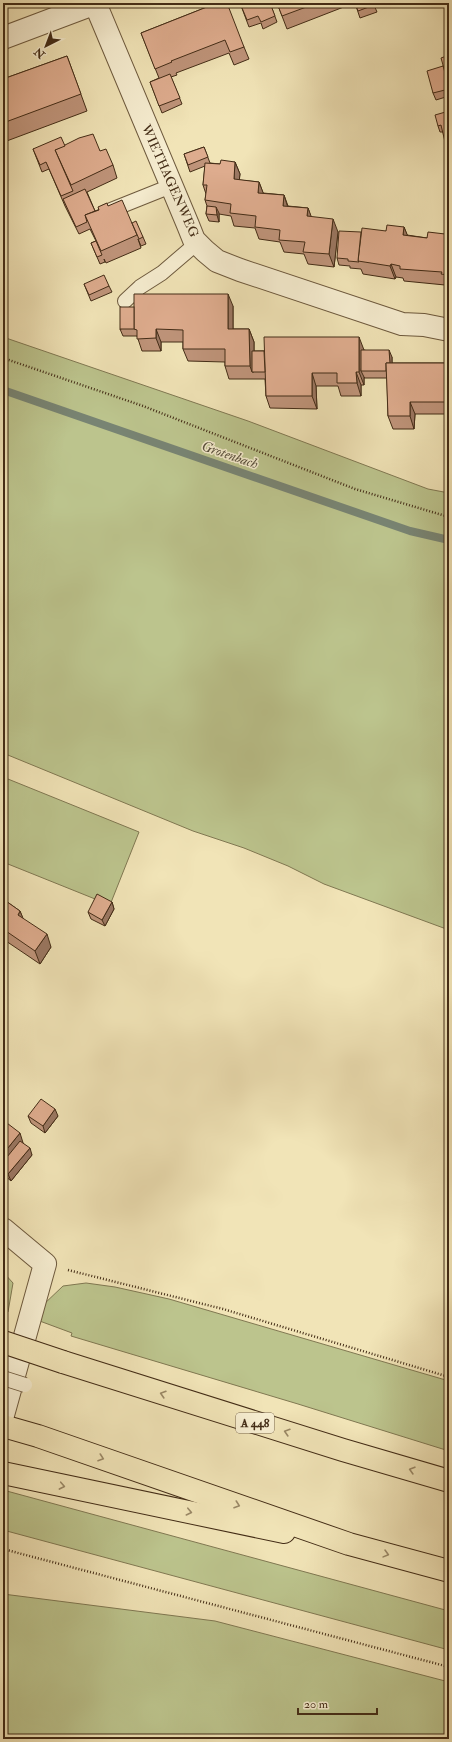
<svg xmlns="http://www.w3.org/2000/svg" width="452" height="1742" viewBox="0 0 452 1742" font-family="'IM FELL Double Pica',serif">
<rect width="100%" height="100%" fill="#f1e4b7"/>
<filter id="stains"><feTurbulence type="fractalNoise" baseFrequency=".005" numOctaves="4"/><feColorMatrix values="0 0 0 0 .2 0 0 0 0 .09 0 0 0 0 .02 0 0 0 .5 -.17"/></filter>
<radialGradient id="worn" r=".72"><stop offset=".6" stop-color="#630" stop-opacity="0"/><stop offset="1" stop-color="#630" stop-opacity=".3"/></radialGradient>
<g fill="#bcc48d" stroke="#807852">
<polygon points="3,337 248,421 428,489 449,493 449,930 324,884 288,866 244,848 193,831 3,753"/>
<polygon points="3,777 139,832 110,905 3,862"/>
<polygon points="3,1272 13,1283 8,1312 3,1310"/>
<polygon points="86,1283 115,1287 169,1299 449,1381 449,1451 298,1404 71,1336 72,1333 37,1320 42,1306 63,1286"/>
<polygon points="3,1490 449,1611 449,1650 3,1530"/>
<polygon points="3,1594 215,1621 449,1682 449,1739 3,1739"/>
</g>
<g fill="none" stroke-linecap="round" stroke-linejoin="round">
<polyline stroke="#788473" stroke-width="8" points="3,390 410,531 449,540"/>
<g stroke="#6e5a3e" stroke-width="16">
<g id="service">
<polyline points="106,212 171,186"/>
<polyline points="125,301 140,287 162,273 197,243"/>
</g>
</g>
<g stroke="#6e5a3e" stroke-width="24">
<g id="minor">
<polyline points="95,3 188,225 194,240 205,251 217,261 240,270 402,324 424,325 449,330"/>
<polyline points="3,1229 45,1264 3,1415"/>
</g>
</g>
<g stroke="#6e5a3e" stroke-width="24">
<polyline id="tertiary" points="3,38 96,3"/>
</g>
<g stroke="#432c16" stroke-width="24">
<g id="motorway">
<polyline points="63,1362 343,1450 449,1481"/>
<polyline points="3,1426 38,1436 349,1544 449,1571"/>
<polyline points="3,1473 284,1532"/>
</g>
</g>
<g stroke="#432c16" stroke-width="2.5" stroke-dasharray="1 2" stroke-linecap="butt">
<polyline points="3,358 143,406 355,489 449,517"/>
<polyline points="68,1270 223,1309 449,1377"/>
<polyline points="3,1549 449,1667"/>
</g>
<use href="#service" stroke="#f6edd0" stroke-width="14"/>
<use href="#minor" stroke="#f6edd0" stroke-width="22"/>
<use href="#tertiary" stroke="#f6edd0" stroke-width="22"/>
<use href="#motorway" stroke="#f1e4b7" stroke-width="22"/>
<g stroke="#6e5a3e" stroke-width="16" stroke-linecap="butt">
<polyline id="service-bridge" points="3,1378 25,1385"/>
</g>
<g stroke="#432c16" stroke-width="24" stroke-linecap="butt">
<polyline id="motorway-bridge" points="3,1342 63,1362"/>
</g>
<use href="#service-bridge" stroke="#f6edd0" stroke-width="14"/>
<use href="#motorway-bridge" stroke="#f1e4b7" stroke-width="22"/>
</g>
<g fill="#bf947a" stroke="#432c16">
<polygon points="217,3 244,47 249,59 234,65 229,53 176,73 177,75 171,77 182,104 162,113 150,82 159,78 141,33"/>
<polygon points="240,3 270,3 277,22 263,29 261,23 249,27"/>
<polygon points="277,3 354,3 287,29"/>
<polygon points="355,3 374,5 377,12 360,18"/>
<polygon points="449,55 449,96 436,100 433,93 443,66"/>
<polygon points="67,56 87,111 4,142 3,138 3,79"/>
<polygon points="449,111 449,148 448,148 443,132 440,132 438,126"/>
<polygon points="65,146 100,151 113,165 117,178 87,192 95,211 108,206 132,223 143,237 146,244 141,246 138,239 141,248 106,263 104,259 105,262 100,264 91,243 96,241 90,229 79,234 65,206 49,169 42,172 33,149"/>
<polygon points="204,147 210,163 220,164 235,162 240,174 239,180 259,182 263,193 284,195 288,206 308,208 311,217 338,232 334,267 308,264 304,254 284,252 280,242 259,239 255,228 234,226 231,216 219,214 219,222 209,221 206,214 207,206 205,200 206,194 203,185 205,166 190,172 184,154"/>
<polygon points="404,227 407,235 427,238 445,234 449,243 449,287 446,287 445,285 404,281 403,278 396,277 395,279 363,274 361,269 350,268 350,266 339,265 337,258 386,231"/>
<polygon points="84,284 109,286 112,292 91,301"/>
<polygon points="233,306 233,329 249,329 254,342 254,351 364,350 392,357 392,363 449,363 449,414 415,414 414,429 393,429 388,416 387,378 364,378 364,377 364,385 361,385 361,396 341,396 338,386 316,386 317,409 270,408 266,396 265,379 229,379 225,366 225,362 188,361 183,349 183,342 161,342 161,351 142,351 137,336 123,336 120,329"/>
<polygon points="3,899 20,911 23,919 51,947 40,964 3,939"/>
<polygon points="112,902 114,909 105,926 91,919 88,912"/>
<polygon points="28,1116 58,1116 45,1133 31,1123"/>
<polygon points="3,1120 23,1143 32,1155 11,1181 3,1174"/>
</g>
<g fill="#9b7863" stroke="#432c16">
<polygon points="235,162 240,174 238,192 234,179"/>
<polygon points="259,182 264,195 258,193"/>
<polygon points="284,195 288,208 283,206"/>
<polygon points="216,207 219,213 219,222 217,215"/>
<polygon points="308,208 313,221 307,216"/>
<polygon points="333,219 338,232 334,267 329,254"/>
<polygon points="404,227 409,239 403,235"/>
<polygon points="445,234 449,244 445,243"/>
<polygon points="391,264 396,277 395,279 390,266"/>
<polygon points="228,294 233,306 233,342 228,329"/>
<polygon points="156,329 161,342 161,351 156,338"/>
<polygon points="249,329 254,342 254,372 252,372 250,366"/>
<polygon points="359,337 364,350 361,371 364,377 364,385 359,372"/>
<polygon points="389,350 392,357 392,375 390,368"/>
<polygon points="356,372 361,385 361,396 357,383"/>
<polygon points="312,373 316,386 317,409 312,396"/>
<polygon points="410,402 415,414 414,429 410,416"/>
<polygon points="112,902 114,909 105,926 102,920"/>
<polygon points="20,911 25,923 18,915"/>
<polygon points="47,934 51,947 40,964 35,951"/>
<polygon points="55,1109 58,1116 45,1133 43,1126"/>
<polygon points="20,1133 24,1146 3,1169 3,1154"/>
<polygon points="30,1148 32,1155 11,1181 8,1174"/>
</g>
<g fill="#deac8e" stroke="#432c16">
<polygon points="217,3 227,3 244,47 230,52 225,40 171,61 172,62 155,69 141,33"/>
<polygon points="240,3 270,3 275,16 261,22 258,16 247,20"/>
<polygon points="277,3 317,3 282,16"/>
<polygon points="355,3 373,3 374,5 358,11"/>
<polygon points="449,55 449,86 441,58"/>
<polygon points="67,56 81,94 3,123 3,79"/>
<polygon points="443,66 449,86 449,89 433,93 427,71"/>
<polygon points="170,74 180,98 159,106 150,82"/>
<polygon points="449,111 449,141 445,142 441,125 438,126 435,115"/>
<polygon points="93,134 100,151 106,149 113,165 71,185 55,150 79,138"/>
<polygon points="61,137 65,146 55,150 73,191 61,196 46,162 40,165 33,149"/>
<polygon points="204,147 208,157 188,165 184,154"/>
<polygon points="221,160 235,162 234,179 259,182 258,193 284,195 283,206 308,208 307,216 333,219 329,254 303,252 305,242 279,240 280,230 255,227 256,216 230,213 231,204 205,200 207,185 203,185 205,163 220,164"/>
<polygon points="85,189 95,211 85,215 87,222 76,227 63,199"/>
<polygon points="122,200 137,235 101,251 85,215 99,210 98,207 107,203 108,206"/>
<polygon points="207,206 216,207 217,215 206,214"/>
<polygon points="136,221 143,237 139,239 132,223"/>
<polygon points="387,225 404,227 403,235 427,238 428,232 445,234 445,243 449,243 449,275 441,274 442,272 400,269 400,266 391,264 390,266 358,261 362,228 386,231"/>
<polygon points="339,231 361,232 358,261 359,262 348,261 348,259 337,258"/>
<polygon points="96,241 102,255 97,257 91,243"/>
<polygon points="104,275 109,286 89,295 84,284"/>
<polygon points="134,294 228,294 228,329 249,329 250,366 225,366 225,349 183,349 183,330 156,329 156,338 137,339 137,330 134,329"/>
<rect x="120" y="307" width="14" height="22"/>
<polygon points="264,337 359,337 359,372 356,372 357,383 337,383 337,373 312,373 312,396 266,396"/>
<polygon points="361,350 389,350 390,363 386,363 386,371 361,371"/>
<polygon points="252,351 264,351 265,372 252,372"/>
<polygon points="386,363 449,363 449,402 410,402 410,416 388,416"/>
<polygon points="97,894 112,902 102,920 88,912"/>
<polygon points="3,899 20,911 18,915 47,934 35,951 3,929"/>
<polygon points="41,1099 55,1109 43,1126 28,1116"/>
<polygon points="3,1120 20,1133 3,1154"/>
<polygon points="20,1141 30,1148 8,1174 3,1169 3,1162"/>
</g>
<defs><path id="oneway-chevron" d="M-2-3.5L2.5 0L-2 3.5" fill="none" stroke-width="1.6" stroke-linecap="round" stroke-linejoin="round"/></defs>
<g stroke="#9a8866">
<use href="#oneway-chevron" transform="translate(163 1394) rotate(-163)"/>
<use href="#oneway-chevron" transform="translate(287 1432) rotate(-163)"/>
<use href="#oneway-chevron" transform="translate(101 1458) rotate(19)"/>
<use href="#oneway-chevron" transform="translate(412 1470) rotate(-164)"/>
<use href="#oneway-chevron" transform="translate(62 1486) rotate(11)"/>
<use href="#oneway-chevron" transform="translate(237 1505) rotate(19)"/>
<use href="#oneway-chevron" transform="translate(189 1512) rotate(13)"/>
<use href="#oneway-chevron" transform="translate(386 1554) rotate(15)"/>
</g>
<g text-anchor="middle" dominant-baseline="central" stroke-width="3" stroke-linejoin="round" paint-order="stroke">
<rect fill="#f6edd0" stroke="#79664e" stroke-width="1" x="236" y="1413" width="38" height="20" rx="3"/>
<g font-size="12" font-weight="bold" fill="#432c16">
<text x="255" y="1423">A 448</text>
</g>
<g font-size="13" fill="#432c16" stroke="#f6edd0">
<text transform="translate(170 181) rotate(66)">WIETHAGENWEG</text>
</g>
<g font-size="14" font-style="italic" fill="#59503d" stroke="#f6edd0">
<text transform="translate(230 455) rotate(19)">Grotenbach</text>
</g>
</g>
<rect width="452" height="1742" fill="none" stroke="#f1e4b7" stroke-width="16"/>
<rect x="4" y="4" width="444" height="1734" fill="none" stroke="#432c16" stroke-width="2"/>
<rect x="8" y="8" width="436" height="1726" fill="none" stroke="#432c16"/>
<g transform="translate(46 46) rotate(222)" stroke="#f6edd0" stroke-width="3" paint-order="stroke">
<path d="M0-3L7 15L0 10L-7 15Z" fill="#432c16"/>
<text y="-6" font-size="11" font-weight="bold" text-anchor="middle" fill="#432c16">N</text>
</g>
<path d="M298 1708v6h79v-6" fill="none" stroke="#432c16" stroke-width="2"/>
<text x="304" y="1708" font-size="12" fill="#432c16" stroke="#f6edd0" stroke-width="3" paint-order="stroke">20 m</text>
<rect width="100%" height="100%" filter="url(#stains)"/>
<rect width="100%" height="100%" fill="url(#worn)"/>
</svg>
